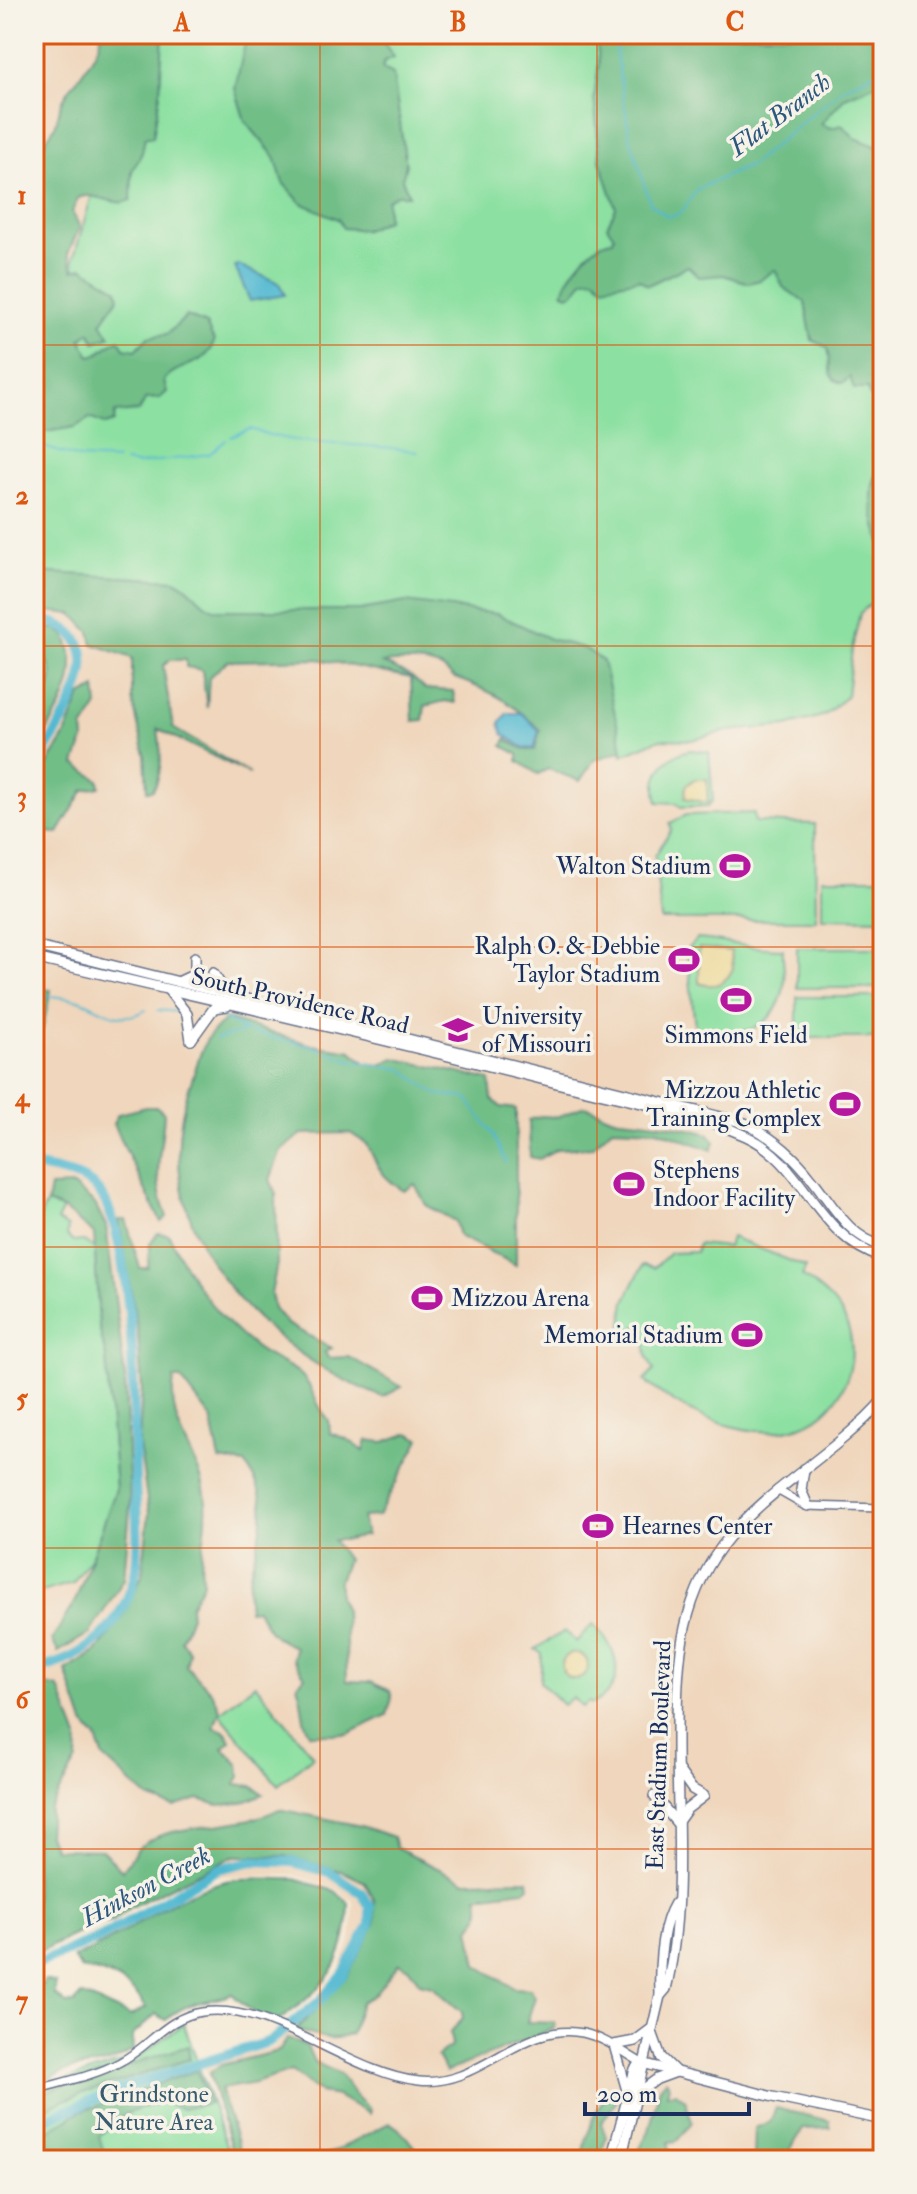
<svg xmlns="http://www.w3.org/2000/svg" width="917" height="2194" viewBox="0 0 917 2194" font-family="'IM FELL Double Pica',serif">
<rect width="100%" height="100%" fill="#f7f3e8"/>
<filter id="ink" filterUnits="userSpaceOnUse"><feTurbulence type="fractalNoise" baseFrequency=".0125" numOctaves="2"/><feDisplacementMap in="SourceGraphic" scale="16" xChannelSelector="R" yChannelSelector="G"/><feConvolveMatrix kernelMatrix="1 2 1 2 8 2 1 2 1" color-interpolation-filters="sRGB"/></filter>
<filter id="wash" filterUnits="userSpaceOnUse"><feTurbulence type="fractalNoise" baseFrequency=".006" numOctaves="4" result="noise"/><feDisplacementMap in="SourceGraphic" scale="32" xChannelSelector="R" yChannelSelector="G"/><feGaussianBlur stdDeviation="1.8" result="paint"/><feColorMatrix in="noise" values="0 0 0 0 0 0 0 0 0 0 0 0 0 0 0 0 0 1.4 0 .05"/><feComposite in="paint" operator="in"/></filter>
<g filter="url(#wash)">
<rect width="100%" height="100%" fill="#f5e9d5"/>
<polygon fill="#efd6bc" points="34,34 636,34 883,185 883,2160 233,2160 204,2065 274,2047 338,1973 351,1939 354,1902 337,1889 295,1875 34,1878"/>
<g fill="#8ce0a1" stroke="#548880" stroke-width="2">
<polygon points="152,34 606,34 738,257 792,275 883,386 883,594 860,613 852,649 847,696 825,715 787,726 727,731 692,740 660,739 622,755 604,672 279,630 34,584 34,417 79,384 84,324 73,260 93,191"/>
<polygon points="883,68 883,185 803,119"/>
<polygon points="34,649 51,665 54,683 34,733"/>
<path d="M690,750L709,752L713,800L708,806L681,807L677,803L658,802C651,776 663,756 690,750Z"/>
<polygon points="754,813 755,822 815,824 816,920 661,920 655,856 671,830 670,823 686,815"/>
<polygon points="822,878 883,878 883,919 822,918"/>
<path d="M697,939C725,941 753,949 783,949C782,961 786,974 784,986C776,1034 737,1035 696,1037L687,949Z"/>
<rect x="797" y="948" width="86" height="40"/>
<rect x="797" y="997" width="86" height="41"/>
<polygon points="47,1203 63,1209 57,1221 68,1227 67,1236 73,1242 83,1241 95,1248 99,1326 106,1357 116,1489 95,1551 73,1583 34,1594 34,1228"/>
<path d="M731,1237L806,1267L802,1276C816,1285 829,1295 839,1309C867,1350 847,1409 800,1426C751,1444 682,1413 645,1381L654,1370L647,1356L644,1329L636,1326L634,1331L622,1326L625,1301L643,1265L654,1268L670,1253L696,1252L698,1244L728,1247Z"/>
<path d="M593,1624C618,1648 630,1685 592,1704L589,1702L582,1707L573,1697L563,1705L540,1682L542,1654L535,1649L565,1631L576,1642Z"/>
<polygon points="255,1684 313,1756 278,1785 219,1713"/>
<polygon points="184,2024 231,2160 34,2160 34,2090 136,2058"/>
</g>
<g fill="#71be87" stroke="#467672" stroke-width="2">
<path d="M101,34H163L160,94L153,137H145L142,153L132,171L131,200C116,209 95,190 78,198L72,212L80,227L68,253L73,270L83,268L117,289L119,297L101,323L110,336L95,342L90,332L80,339L90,356C103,355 107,343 119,340L124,348L136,350L148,337L167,334L187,316L206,324L214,341C209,367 175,363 164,381L167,392L160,398L146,399L139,411L115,413L114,422L106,425L90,418L75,427L34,434V159C40,146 47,139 54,128C59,118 58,108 64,98C75,79 98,58 101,34Z"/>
<polygon points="247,34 377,34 394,57 385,61 382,68 393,74 406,165 402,179 409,195 396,195 387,200 387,220 365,230 343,228 338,219 301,203 283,183 275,157 245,121 235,89"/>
<path d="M601,34H883V81L845,97L821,124L831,128L842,125L855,138L883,149V408L882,399L869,396L868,389H854L850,377L843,383C822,380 834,359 827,347L812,340L805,302L783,287L775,270L760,280L749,283L723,275L699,277L688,266L648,285L639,279L603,286L595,278L584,279L574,293L568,295L563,292C569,273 593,241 613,240L614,236L607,226L616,208L600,160L594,98L599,63L597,43Z"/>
<path d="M883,464V547C873,522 864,485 883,464Z"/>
<path d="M34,572L175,580C193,587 200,607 218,610H360L406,602L497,614L550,639L584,648L603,661L623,750L594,760L580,781L548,769L538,774L518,761V754L503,746L506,739L524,750H535L540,730C511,701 493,692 455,678C450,676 445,669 440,667C423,661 400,661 383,663L412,677L425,689L453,691L455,703L445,701L425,706L423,720L413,721L411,678L318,659L228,661L209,677L207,708L202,670L186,667V660H170L163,666L173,728L250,774L158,729C161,751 164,770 153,790L147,791L145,755L132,699V658L93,644L90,632L73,614L34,610Z"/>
<path d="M34,628L56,629L65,635C86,679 56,714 34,752C34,739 35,726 39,715C49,688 64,669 34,649Z"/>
<polygon points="96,688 98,706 83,729 84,739 75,764 99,780 100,787 84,790 58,833 34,831 34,785 64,738 81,696"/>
<polygon points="34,988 51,990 34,1068"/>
<path d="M227,1019L312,1045L352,1051L365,1063L381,1065L394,1058L490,1080L492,1099L501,1107L516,1109V1265L459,1236L455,1221L426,1205L415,1184L404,1191C379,1175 379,1168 367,1144L350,1133L302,1134L281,1150L270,1180L276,1193L277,1264L271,1294L274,1308L287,1324L332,1348L325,1352L328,1358L349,1357L402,1387L383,1397C259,1351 141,1227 190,1085C201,1056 200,1038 227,1019Z"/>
<path d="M584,1106C596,1108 609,1119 620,1119C650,1121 679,1126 709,1134L715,1142L712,1150L657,1130L612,1128L592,1147L557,1149L539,1159L530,1157L529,1120L541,1116L558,1117Z"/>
<path d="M146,1107H157L164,1113C162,1155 150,1174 167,1217L161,1222L113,1124L118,1114Z"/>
<polygon points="73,1186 95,1204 106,1226 125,1378 130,1507 124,1579 90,1633 58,1652 52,1640 76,1599 116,1489 106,1357 99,1326 94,1234 63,1209 47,1203 50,1187"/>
<path d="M119,1220H126L140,1268H148L150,1243L158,1233L169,1235C190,1279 216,1318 256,1348C269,1358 286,1363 299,1373C313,1384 315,1407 329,1420L330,1433L347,1439L364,1451L367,1440L384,1442L409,1433L420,1439L378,1516L362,1517L366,1535L347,1540H333L347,1560L339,1580V1597L345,1611L347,1681L371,1682L390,1691L392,1698L387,1715L348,1734H311C300,1721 304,1701 297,1685L305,1676L293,1659L295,1647C273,1639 267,1630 257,1609L249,1610C241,1554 286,1518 245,1464L220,1460L211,1418L181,1379H174C166,1431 202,1454 206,1502C209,1530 197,1556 203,1583L190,1606L191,1616L181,1640L189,1652L186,1666L211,1691L220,1710L214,1727L226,1732L231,1741L223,1748L239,1765L240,1777L235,1784L253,1786L263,1794L242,1803L218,1805L198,1799L174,1807L148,1798L104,1758L96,1737L84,1724L66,1671L97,1651L123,1616L142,1575L149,1513L139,1444L142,1389L138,1332Z"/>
<path d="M36,1683L59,1688L78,1738L77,1760L50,1808L48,1835L54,1849L102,1850L122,1870C129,1863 134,1852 141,1846C167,1822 242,1830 279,1809L361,1826L393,1837L396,1848L464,1881L528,1880L529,1886L523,1890L478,1896C483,1910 479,1918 470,1929L477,1965L514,1988L530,1989L535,1997L527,2022L555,2023V2028L446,2072L437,2056L452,2046L450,2032L463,2019L462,2012L432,1986L420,1983L409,1968L399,1963L373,1996L361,2002L351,2034C332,2043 315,2036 296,2030L348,1975L375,1924L374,1900L365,1882L344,1872L285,1856H233L131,1907L113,1921L97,1923L34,1955Z"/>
<path d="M294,1879L335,1891L349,1903C347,1966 326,1986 278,2021L255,2014L232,1994C204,2005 191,1998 166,2020L156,2014L132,2036L133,2050C115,2063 97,2066 77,2068C61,2070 49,2081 34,2086V1984L41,1986L45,1980L56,1983L54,1994L66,2004L75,2003L82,1995L130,2016L146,2008C130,1982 111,1972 81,1969L73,1958C126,1937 171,1894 226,1881C247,1876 272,1880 294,1879Z"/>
<polygon points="288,2038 307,2046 314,2062 340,2074 356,2097 370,2110 369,2114 337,2096 321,2093 291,2071 255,2083 220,2089 240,2152 233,2155 209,2073 221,2065 279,2051"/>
<polygon points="188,2046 190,2059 75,2096 34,2113 34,2095"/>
<path d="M197,2070L209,2103L182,2109L161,2101L120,2116L99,2136L106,2160H34C34,2136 46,2132 65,2121C77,2114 80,2109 95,2107Z"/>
<polygon points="666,2080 669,2085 667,2094 676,2092 685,2099 692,2122 677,2141 669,2142 669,2160 634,2160 649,2131 660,2087"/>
<polygon points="607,2093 613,2094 617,2101 601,2123 606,2137 600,2160 580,2160 594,2116"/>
<polygon points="776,2108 830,2121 830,2128 803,2129 784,2160 754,2160 755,2128 770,2122"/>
<path d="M389,2123C404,2128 413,2150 427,2160H317Z"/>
</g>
<g fill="#eeda9e" stroke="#84847e" stroke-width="2">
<polygon points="694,779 707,779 708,803 685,798 686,786"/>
<path d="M699,948L731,951L733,968C727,983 714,989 699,983Z"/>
<circle cx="575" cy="1666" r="13"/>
</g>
<g fill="#53b9d1" stroke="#377498" stroke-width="2">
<polygon points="238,265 279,283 285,295 250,301 235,267"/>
<polygon points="507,713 522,713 539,730 534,749 524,748 503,734 500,723"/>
</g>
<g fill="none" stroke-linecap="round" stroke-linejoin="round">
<g stroke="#53b9d1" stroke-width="2">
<polyline points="617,34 616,53 630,138 650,203 668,217 681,213 697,189 751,165 842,89 883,68"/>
<path d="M231,437L250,429C309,450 362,440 418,452"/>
<polyline points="34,444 79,458 117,460"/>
<polyline points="125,462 138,464 209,454 226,440"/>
<path d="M34,994C49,997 65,996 79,1000C103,1008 118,1026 146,1010"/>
<polyline points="158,1010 178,1012"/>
<polyline points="222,1018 248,1032 311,1046 352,1061 402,1069 436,1094 466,1098 493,1134 506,1162"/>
<polyline points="216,1039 246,1031"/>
</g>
<g stroke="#53b9d1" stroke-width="10">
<path d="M34,618C130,634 61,721 34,770"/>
<path d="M34,1166C55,1171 87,1174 100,1193C116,1215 121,1254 125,1280C135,1345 133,1415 135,1480C136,1509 141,1557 133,1583C117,1633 84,1659 34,1670"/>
<polyline points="34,1965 100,1938 218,1869 253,1861 292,1862 329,1872 362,1893 370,1907 370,1925 344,1973 320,2001 271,2041 123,2088 34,2124"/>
</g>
</g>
</g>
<g filter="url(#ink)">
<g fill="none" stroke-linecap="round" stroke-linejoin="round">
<g stroke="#677088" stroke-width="10">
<g id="minor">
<polyline points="777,1490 805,1506 883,1508"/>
<path d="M34,2090C62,2082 95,2076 120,2062C149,2047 167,2017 202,2012C271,2001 349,2074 419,2081C480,2088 522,2020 583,2033C605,2038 623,2052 642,2063"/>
</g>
</g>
<g stroke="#677088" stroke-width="12">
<g id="major">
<path d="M34,946L745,1123C772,1137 794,1155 812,1179C833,1205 848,1237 883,1246"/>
<path d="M34,958C203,998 373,1036 541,1079C605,1096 687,1109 746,1136C806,1163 814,1236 883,1258"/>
<polyline points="213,973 221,985 234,991"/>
<polyline points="178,982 195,974 195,957"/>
<polyline points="169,991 187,1014 191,1040"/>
<polyline points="191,1040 214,1008 227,1006"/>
<polyline points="804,1469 801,1490 808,1506"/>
<polyline points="654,1796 677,1823 687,1809 704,1796 692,1789 677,1768"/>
<path d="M660,1996C659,1968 660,1928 675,1903"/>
<polyline points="642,2063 773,2097 883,2120"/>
<polyline points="628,2094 614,2045 635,2041 651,2029 661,2057 676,2072 657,2079 638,2093"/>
<polyline points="611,2160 635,2069 642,2063"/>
<path d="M621,2160L660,1996L666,1989C685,1910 677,1824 677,1742C677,1671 677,1606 722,1546C766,1488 835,1455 883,1400"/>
</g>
</g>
<use href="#minor" stroke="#fff" stroke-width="7"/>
<use href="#major" stroke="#fff" stroke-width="9"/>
</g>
</g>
<path fill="none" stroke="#de5710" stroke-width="2" stroke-opacity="0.55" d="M320,34V2160M597,34V2160M34,345H883M34,646H883M34,947H883M34,1247H883M34,1548H883M34,1849H883"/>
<defs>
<g id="stadium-bare" transform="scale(2.4)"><path d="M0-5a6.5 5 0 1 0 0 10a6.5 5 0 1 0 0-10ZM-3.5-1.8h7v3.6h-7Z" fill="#b5179e" stroke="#f7f3e8" stroke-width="2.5" paint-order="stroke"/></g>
<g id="university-bare" transform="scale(2.4)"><path d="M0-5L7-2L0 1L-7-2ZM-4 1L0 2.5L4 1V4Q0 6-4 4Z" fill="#b5179e" stroke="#f7f3e8" stroke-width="2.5" paint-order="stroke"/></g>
</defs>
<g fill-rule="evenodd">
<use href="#stadium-bare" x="735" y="866"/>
<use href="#stadium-bare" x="684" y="960"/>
<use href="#stadium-bare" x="736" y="1000"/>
<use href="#university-bare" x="458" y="1030"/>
<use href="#stadium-bare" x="845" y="1104"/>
<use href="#stadium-bare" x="629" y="1184"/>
<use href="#stadium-bare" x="427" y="1298"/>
<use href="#stadium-bare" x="747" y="1335"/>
<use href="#stadium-bare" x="598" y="1526"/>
</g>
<g text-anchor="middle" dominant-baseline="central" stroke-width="7" stroke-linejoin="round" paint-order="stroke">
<g font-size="24" fill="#1b2f5e" stroke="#f7f3e8" text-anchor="end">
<text x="711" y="866">Walton Stadium</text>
<text x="660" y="946">Ralph O. &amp; Debbie<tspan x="660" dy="28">Taylor Stadium</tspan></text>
<text x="482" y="1016" text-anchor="start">University<tspan x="482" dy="28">of Missouri</tspan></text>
<text x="736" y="1035" text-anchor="middle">Simmons Field</text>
<text x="821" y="1090">Mizzou Athletic<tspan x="821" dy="28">Training Complex</tspan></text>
<text x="653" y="1170" text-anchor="start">Stephens<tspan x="653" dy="28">Indoor Facility</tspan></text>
<text x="451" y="1298" text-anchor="start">Mizzou Arena</text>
<text x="723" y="1335">Memorial Stadium</text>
<text x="622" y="1526" text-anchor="start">Hearnes Center</text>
</g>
<g font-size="24" fill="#1b2f5e" stroke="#f7f3e8">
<text transform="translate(300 1001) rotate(13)">South Providence Road</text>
<text transform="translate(659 1755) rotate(-88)">East Stadium Boulevard</text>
</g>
<g font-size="24" fill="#375b6f" stroke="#f7f3e8">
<text x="154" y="2094">Grindstone<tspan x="154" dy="28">Nature Area</tspan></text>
</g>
<g font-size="26" font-style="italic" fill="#2c5880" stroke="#f7f3e8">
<text transform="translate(780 115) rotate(-37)">Flat Branch</text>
<text transform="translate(146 1887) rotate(-28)">Hinkson Creek</text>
</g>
</g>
<rect width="917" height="2194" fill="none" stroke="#f7f3e8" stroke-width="88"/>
<path d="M585 2102v12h164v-12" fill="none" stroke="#1b2f5e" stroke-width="4"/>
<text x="597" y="2102" font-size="24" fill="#1b2f5e" stroke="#f7f3e8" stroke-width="6" paint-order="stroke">200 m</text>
<rect x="44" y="44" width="829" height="2106" fill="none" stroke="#de5710" stroke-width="3"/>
<g font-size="26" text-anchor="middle" font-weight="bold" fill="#de5710">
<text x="182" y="31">A</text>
<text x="458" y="31">B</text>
<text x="735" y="31">C</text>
<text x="22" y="204">1</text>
<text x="22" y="504">2</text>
<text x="22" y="805">3</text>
<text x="22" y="1106">4</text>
<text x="22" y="1407">5</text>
<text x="22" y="1708">6</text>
<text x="22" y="2009">7</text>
</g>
</svg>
